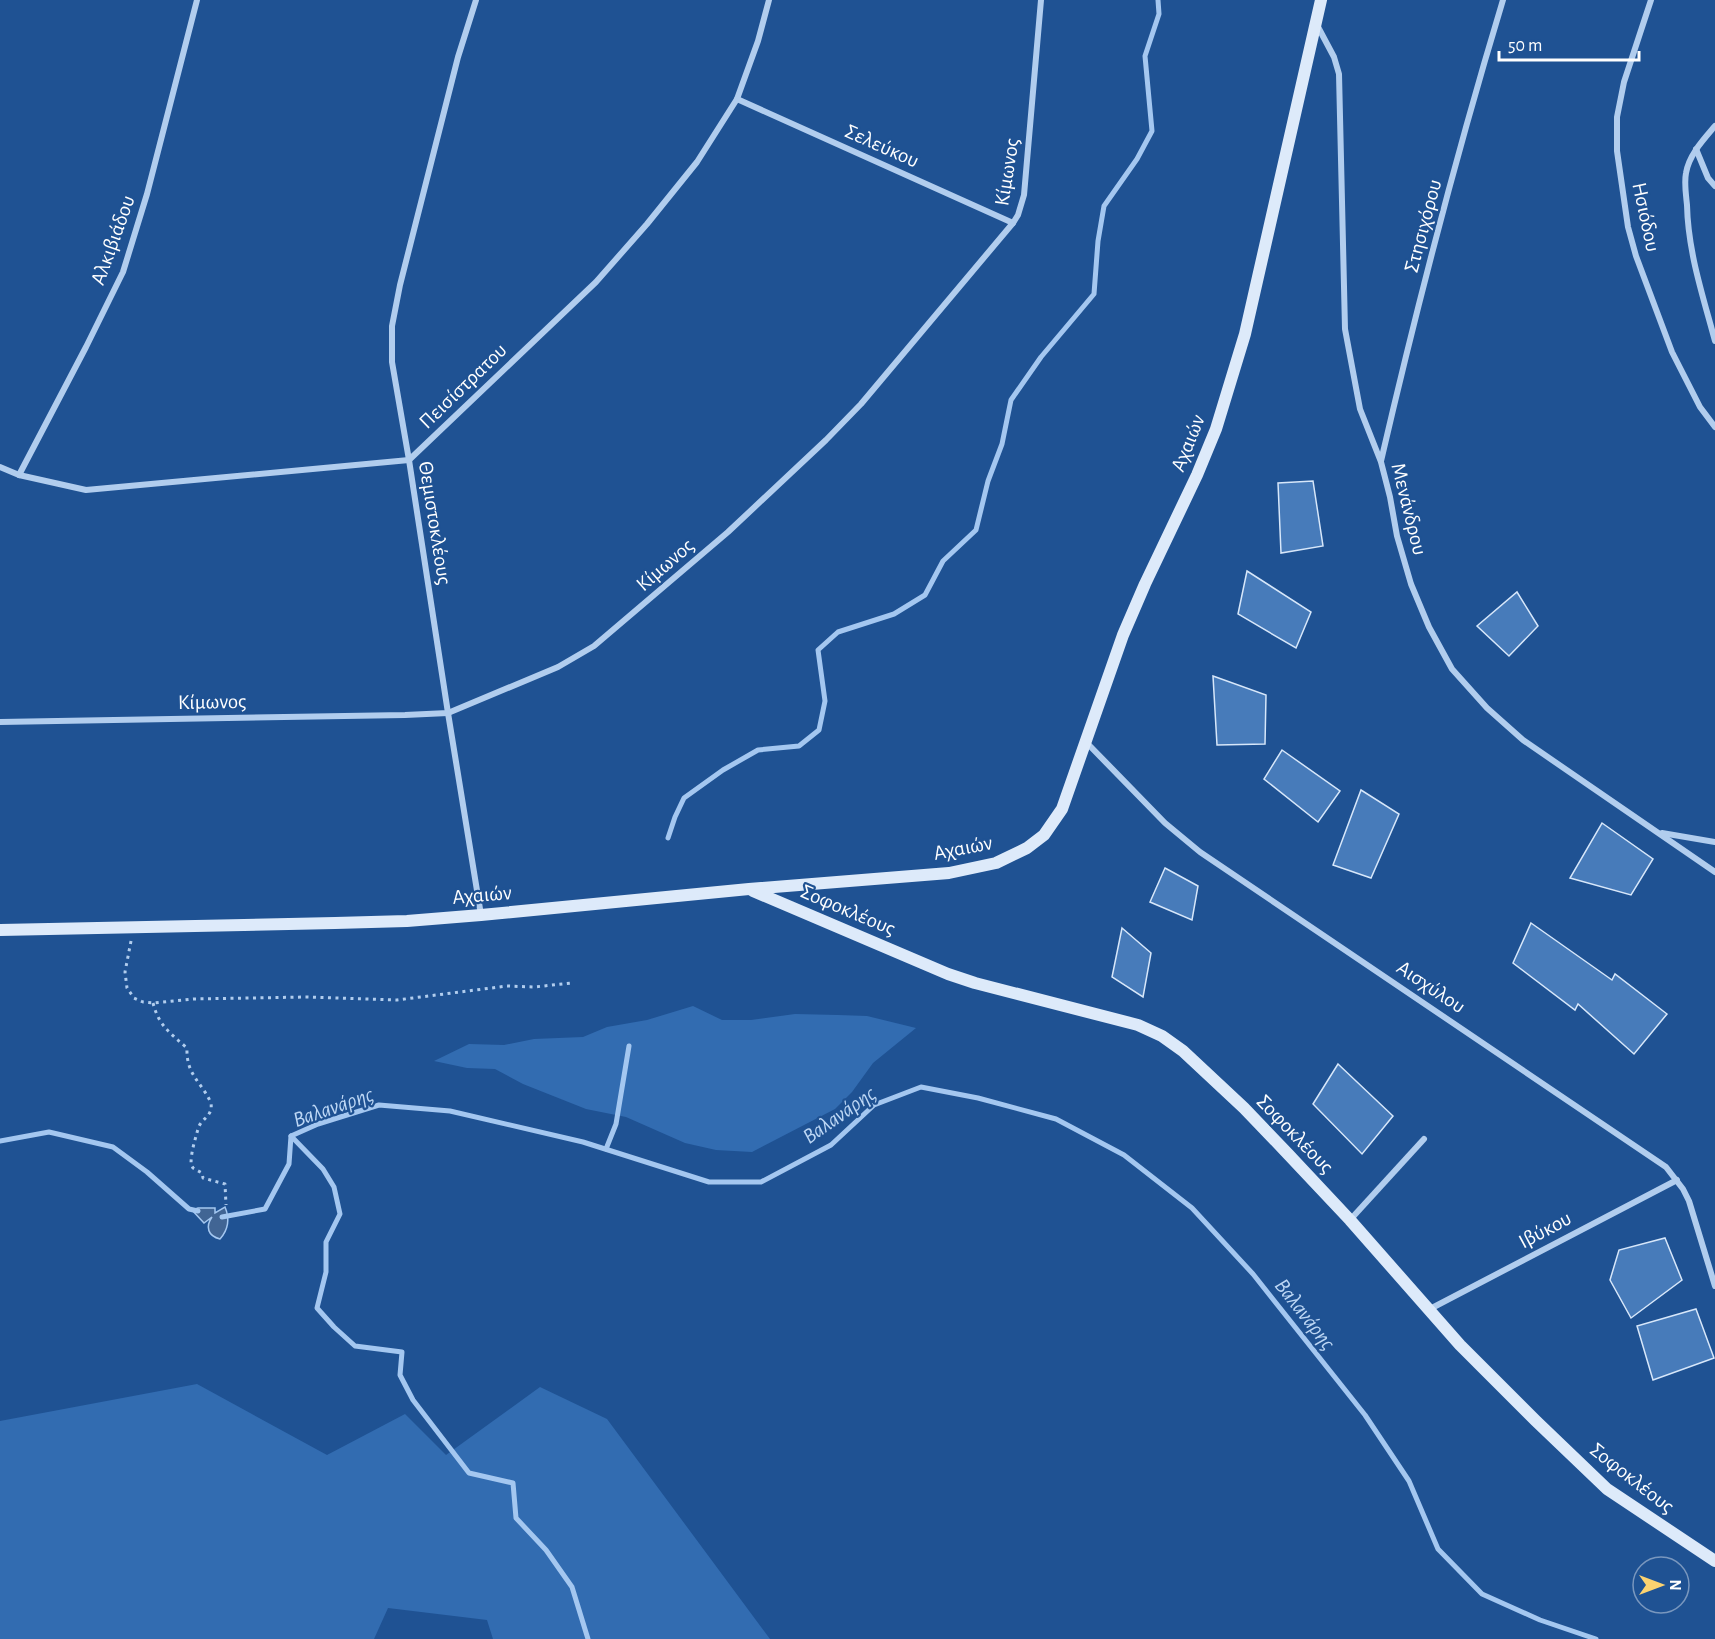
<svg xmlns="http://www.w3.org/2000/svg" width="1715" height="1639" viewBox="0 0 1715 1639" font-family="'Alegreya Sans',sans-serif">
<rect width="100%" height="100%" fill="#1f5293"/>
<g fill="#326cb1">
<polygon points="693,1006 722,1020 751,1020 795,1014 838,1015 867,1016 916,1028 873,1063 852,1092 835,1109 752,1152 716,1150 685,1143 626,1117 586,1109 523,1084 495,1069 467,1068 434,1061 469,1044 504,1045 534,1039 583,1037 607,1027 647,1020"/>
<polygon points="197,1384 327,1455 405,1414 446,1455 540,1387 607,1419 770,1639 493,1639 487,1620 388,1608 374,1639 0,1639 0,1421"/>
</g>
<path fill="#416594" stroke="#a4c7f0" stroke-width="1.5" d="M225,1207C230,1219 228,1230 220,1239C208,1236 205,1227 212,1217L204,1223L192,1210L198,1208H215V1213Z"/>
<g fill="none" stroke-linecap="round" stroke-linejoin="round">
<g stroke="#a4c7f0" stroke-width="5">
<polyline points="668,838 675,817 684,798 723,770 758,750 799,746 819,730 825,701 818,650 838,632 894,614 925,595 943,561 976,530 988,481 1002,444 1011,400 1041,357 1094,294 1098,241 1104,206 1137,159 1152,131 1145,56 1159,14 1158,0"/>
<polyline points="291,1136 323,1169 334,1187 340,1214 326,1242 326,1272 317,1308 334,1327 355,1346 402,1352 400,1375 413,1400 469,1473 513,1483 516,1518 546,1550 572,1587 588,1639"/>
<polyline points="0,1141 49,1132 113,1147 147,1172 189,1209 198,1211"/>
<polyline points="606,1149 616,1124 629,1046"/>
<polyline points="222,1217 265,1209 289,1164 291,1136 318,1124 379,1105 450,1111 583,1142 709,1182 761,1182 831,1145 874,1105 921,1087 978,1098 1056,1119 1124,1155 1192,1208 1253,1274 1365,1415 1409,1481 1438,1549 1482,1594 1540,1620 1596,1639"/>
</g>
</g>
<g fill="#477bba" stroke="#d7e7fa" stroke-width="1.5">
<polygon points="1313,481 1323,546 1281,553 1278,483"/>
<polygon points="1247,571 1311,612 1296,648 1238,614"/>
<polygon points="1517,592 1538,626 1509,656 1477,626"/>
<polygon points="1213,676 1266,695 1265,744 1217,745"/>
<polygon points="1282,750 1340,791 1318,822 1264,779"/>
<polygon points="1361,790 1399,814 1371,878 1333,865"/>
<polygon points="1602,823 1653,859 1631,895 1570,878"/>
<polygon points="1165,868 1198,886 1192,920 1150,902"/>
<polygon points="1531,923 1612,980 1615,974 1667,1014 1634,1054 1578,1004 1575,1010 1513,963"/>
<polygon points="1122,928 1151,953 1143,997 1112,977"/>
<polygon points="1338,1064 1393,1116 1362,1154 1313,1104"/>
<polygon points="1665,1238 1682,1280 1631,1318 1610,1280 1619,1250"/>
<polygon points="1696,1309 1714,1358 1653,1380 1637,1326"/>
</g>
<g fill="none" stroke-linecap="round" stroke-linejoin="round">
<g stroke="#b1cdee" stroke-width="3" stroke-dasharray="3 4.5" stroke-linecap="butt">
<polyline points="131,941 125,972 127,988 134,998 143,1002 153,1003 193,999 307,997 397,1000 507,986 534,987 572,983"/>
<path d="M153,1003C159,1026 170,1033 187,1048C186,1075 201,1081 211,1103C213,1117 201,1118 198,1129C195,1140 191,1152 191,1164L193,1168L202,1173L203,1178L225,1184L226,1205"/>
</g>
<g stroke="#b1cdee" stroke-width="6">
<polyline points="476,0 458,57 400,285 392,326 392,362 409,460 448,713 481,915"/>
<polyline points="1651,0 1624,82 1617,117 1617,151 1628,227 1636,256 1672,352 1700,407 1715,427"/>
<polyline points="1317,25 1334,57 1339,74 1345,329 1360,409 1381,462 1390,497 1397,536 1411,584 1429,627 1452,669 1487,708 1523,740 1715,872"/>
<polyline points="737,99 1013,223"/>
<path d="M1715,126C1703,140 1689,155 1686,173C1684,183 1686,195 1687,205C1688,252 1703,296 1715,341"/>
<polyline points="1696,149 1708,178 1715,186"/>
<path d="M1381,461C1417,306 1457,152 1503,0"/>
<polyline points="0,467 19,475 86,490 409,460 596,282 647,224 697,162 737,99 758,41 769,0"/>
<polyline points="19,475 86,347 123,272 147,194 197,0"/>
<polyline points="0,722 405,715 448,713 558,667 594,646 728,532 826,440 861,404 1013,223 1018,215 1024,195 1041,0"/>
<polyline points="1086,742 1165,823 1200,852 1666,1167 1683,1189 1689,1201 1715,1286"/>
<polyline points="1662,833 1715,842"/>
<polyline points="1350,1220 1424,1139"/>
<polyline points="1428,1310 1677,1180"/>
</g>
<g stroke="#ddeafa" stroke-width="12">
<polyline points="753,891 948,974 975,983 1138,1025 1162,1036 1183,1051 1244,1108 1288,1154 1350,1220 1460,1345 1536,1421 1607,1489 1715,1561"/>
<polyline points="0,930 335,923 407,921 481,915 749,889 949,873 996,863 1027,848 1044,835 1062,809 1123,635 1145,584 1197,475 1216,429 1245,334 1321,0"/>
</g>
</g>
<g text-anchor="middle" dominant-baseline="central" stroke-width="4.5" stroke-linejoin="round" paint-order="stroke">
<g font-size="21" fill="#fff" stroke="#1f5293">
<text transform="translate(882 146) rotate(24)">Σελεύκου</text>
<text transform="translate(1007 172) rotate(-81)">Κίμωνος</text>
<text transform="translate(1646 217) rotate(78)">Ησιόδου</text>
<text transform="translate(1423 226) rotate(-75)">Στησιχόρου</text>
<text transform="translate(113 240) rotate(-70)">Αλκιβιάδου</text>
<text transform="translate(463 386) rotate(-44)">Πεισίστρατου</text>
<text transform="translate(1188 443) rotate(-68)">Αχαιών</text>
<text transform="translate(1409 509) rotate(76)">Μενάνδρου</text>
<text transform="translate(435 523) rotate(81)">Θεμιστοκλέους</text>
<text transform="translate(665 565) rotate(-41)">Κίμωνος</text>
<text transform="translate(212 702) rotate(-1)">Κίμωνος</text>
<text transform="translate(963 848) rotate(-11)">Αχαιών</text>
<text transform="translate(482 895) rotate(-5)">Αχαιών</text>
<text transform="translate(848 910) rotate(23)">Σοφοκλέους</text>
<text transform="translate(1431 987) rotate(34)">Αισχύλου</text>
<text transform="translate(1295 1134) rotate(46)">Σοφοκλέους</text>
<text transform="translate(1545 1230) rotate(-28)">Ιβύκου</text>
<text transform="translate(1632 1478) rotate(38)">Σοφοκλέους</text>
</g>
<g font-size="22" font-style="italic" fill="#bdd7f5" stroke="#1f5293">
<text transform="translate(333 1107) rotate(-19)">Βαλανάρης</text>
<text transform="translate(839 1115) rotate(-35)">Βαλανάρης</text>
<text transform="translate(1305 1314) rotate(52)">Βαλανάρης</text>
</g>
</g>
<g transform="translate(1661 1585) rotate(90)"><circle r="28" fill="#1f5293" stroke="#7997be" stroke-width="1.5"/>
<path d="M0-4.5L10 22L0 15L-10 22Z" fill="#fcd370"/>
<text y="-9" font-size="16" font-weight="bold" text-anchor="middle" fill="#ffffff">N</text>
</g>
<path d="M1499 51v9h140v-9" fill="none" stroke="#ffffff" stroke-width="3"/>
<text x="1508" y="51" font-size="18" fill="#ffffff" stroke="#1f5293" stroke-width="4.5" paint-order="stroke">50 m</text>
</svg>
